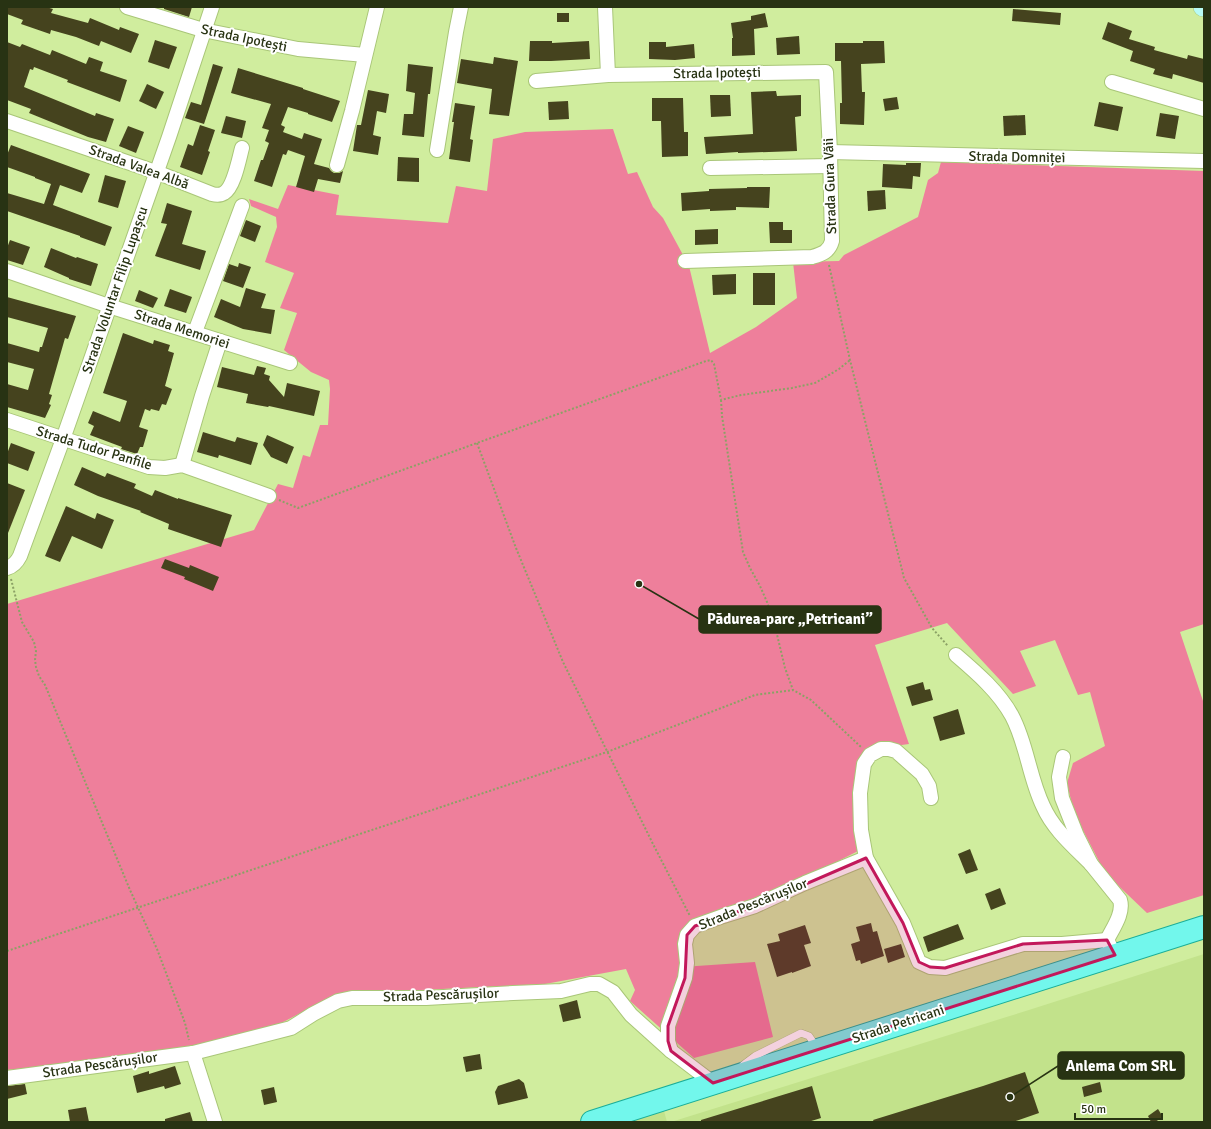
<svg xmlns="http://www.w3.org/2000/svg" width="1211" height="1129" viewBox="0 0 1211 1129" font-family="Signika,sans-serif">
<rect width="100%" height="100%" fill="#d0ed9e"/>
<g fill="#c2e28b">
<polygon points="1204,954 1204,1122 671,1122 1032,1009"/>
<polygon points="664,1111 667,1122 630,1122"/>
</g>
<polygon fill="#ee7f9b" points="613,129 628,174 637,172 653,207 663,218 689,266 710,353 756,327 797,298 793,262 839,261 844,255 918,217 928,180 938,173 941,162 1204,171 1204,624 1180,632 1204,704 1204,895 1147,913 1105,873 1074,813 1067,783 1073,763 1105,746 1090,692 1078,695 1055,640 1020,651 1036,686 1013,694 947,623 875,645 909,744 865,750 853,795 862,849 787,887 683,928 682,967 755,962 773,1037 694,1058 630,1001 635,990 626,969 545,984 337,994 266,1031 194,1049 7,1070 7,604 254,530 278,484 293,488 303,455 310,457 320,425 328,425 330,389 329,380 311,372 284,350 297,313 280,308 294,273 265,262 277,227 276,217 251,206 249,199 278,209 288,185 339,195 336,215 448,223 456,186 487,191 493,139 525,132"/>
<g fill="#45431e">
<polygon points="7,7 46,7 53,9 51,13 88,23 90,18 119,30 120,27 139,34 131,53 101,41 99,46 76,37 51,30 50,34 21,24 23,20 7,14"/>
<polygon points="164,7 192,7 189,17 164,9"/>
<polygon points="1013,9 1061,13 1060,25 1012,21"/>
<rect x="557" y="13" width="12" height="9"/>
<polygon points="765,13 768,27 754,29 755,55 732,56 732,38 733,38 731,23 751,20 751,16"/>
<polygon points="1108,22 1132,31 1129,39 1155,47 1154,50 1187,59 1188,55 1204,59 1204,83 1173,74 1172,79 1153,74 1155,69 1130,61 1133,51 1102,39"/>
<polygon points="799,36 800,54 777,55 776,38"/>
<polygon points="155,40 177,47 169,69 148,62"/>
<polygon points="530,41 552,41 552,43 589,41 590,59 551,61 529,61"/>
<polygon points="863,41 884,41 885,63 861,64 862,92 865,92 864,125 840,124 840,103 842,103 841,61 835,61 835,43 863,43"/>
<polygon points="7,42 20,47 22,44 50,55 52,50 86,64 89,57 103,62 100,71 127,80 120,102 67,82 68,80 34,67 33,70 30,69 24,87 95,116 96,113 114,119 106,142 88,137 29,113 31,109 7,100"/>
<polygon points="649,42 666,42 666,47 694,44 695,58 675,60 649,59"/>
<polygon points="494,57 518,61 509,116 489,114 492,89 457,83 461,59 493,64"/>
<polygon points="213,64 223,67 204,124 185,118 191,102 201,105"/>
<polygon points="408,64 433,67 430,94 428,94 424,137 402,135 404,114 413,114 415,93 406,91"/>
<polygon points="238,68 303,88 303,89 340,101 332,122 308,114 308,113 288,107 281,125 285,127 283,132 302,139 304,133 322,139 314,164 329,168 331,171 334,173 339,173 343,171 340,183 318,179 314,192 296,187 305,156 288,150 286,155 283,154 272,187 254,181 261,160 263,160 269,143 265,141 269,130 262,128 271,104 231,93"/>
<polygon points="147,84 164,92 156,109 139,101"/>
<polygon points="368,90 389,94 386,113 377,111 373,135 381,137 378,155 353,151 357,125 361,125"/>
<polygon points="776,91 777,96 801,95 801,116 795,117 797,151 738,153 738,152 706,154 704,137 753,134 751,92"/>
<polygon points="710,95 730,95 731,116 711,117"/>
<polygon points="897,97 899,109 885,111 883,99"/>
<polygon points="652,98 683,98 684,132 688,132 688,156 662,157 661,121 652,121"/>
<polygon points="568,101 569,119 549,120 548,102"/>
<polygon points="1099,102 1123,107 1118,131 1094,126"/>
<polygon points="455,103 475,106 470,139 473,140 470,162 449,159 454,122 452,122"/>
<polygon points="1160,113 1179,116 1175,139 1156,136"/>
<polygon points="1025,115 1026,135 1004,136 1003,116"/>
<polygon points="226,116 246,121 242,138 221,133"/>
<polygon points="200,125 215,130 208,151 210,152 202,175 180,167 188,144 193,146"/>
<polygon points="128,126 144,132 136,153 119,146"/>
<polygon points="11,145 90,174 82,193 60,185 53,205 112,227 105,246 80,237 80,236 7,211 7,193 44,204 51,184 35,178 35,177 7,167 7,155"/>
<polygon points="398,157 419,158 419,182 397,181"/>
<polygon points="906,163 921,163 920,177 913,176 912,189 882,187 883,164 906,165"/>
<polygon points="105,175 126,181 118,208 98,202"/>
<polygon points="747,187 770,187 769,208 736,207 736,210 710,211 710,209 682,211 681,193 709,191 709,189 747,188"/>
<polygon points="885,190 886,209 868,211 867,191"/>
<polygon points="167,203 192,211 182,244 206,251 200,270 155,256 167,224 161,223"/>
<polygon points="246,220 261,226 255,242 240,236"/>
<polygon points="769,222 783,222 783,230 792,230 792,243 770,243"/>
<polygon points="718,229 718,244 695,245 695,230"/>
<polygon points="10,240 30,247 23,265 7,260 7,248"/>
<polygon points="51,248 76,258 77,257 98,264 91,286 69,279 69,278 44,267"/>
<polygon points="239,263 251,267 243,288 223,281 229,264 238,267"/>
<rect x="753" y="273" width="22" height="32"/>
<polygon points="736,274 736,294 713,295 712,275"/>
<polygon points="246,288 266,294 261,308 275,310 271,334 243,329 214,317 221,299 240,307"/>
<polygon points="170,289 192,297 186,313 164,306"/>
<polygon points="139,290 158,298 153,308 135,301"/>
<polygon points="7,297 76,316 68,339 65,338 49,394 52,395 49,404 51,405 45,418 7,407 7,384 28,390 34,369 7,362 7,343 39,352 40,347 42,347 48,328 7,317"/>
<polygon points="123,333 153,344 154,340 170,345 168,351 174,353 165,386 172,389 166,405 162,404 159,411 151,409 150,411 145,409 139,427 148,430 143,447 140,447 137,454 121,449 122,447 90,435 94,426 88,423 93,411 120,422 127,401 103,393"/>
<polygon points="257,366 266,368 264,374 270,376 269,380 284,397 287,383 320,391 314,416 269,406 268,407 246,403 248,394 217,387 222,367 254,375"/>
<polygon points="203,432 235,442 237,437 258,443 251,465 219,455 218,458 197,452"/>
<polygon points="267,435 294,447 287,464 271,457 263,445"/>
<polygon points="11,443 35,452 28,471 7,463 7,454"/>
<polygon points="82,467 105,477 107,473 136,484 134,488 152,496 155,490 178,499 178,498 232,515 221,547 168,529 169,524 140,512 141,511 98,496 74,485"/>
<polygon points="7,483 25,490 8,533 7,533"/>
<polygon points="66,506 95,519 97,513 114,520 102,549 72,536 60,562 45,556"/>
<polygon points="165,559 189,568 190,565 219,577 213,591 184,579 185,577 161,568"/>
<polygon points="923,682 925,690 930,689 933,700 912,706 906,687"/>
<polygon points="958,709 965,734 940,741 933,717"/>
<polygon points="970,849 978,870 966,874 958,854"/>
<polygon points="1000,888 1006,904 991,910 985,894"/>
<polygon points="871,923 873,932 877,931 884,956 861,964 860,960 856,961 851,944 860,941 856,927"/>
<polygon points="958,924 964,939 928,952 923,937"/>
<polygon points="805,925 811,943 804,945 811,966 792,973 792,972 777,977 767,944 780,941 778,934"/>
<polygon points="901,944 905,957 888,963 884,949"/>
<polygon points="577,1000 581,1018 563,1022 559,1005"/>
<polygon points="480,1054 482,1069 466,1072 463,1057"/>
<polygon points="175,1066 181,1084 165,1089 164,1086 137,1093 133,1076 149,1071 149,1074"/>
<polygon points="1025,1072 1039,1113 1013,1122 874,1122 873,1120 983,1086"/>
<polygon points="519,1079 524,1083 528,1098 498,1105 495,1092 498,1086"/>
<polygon points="1100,1082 1102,1092 1084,1097 1082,1087"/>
<polygon points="25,1084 27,1094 7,1099 7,1086"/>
<polygon points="812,1086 821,1118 808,1122 701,1122 701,1120"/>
<polygon points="274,1087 277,1102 264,1105 261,1090"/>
<polygon points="86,1107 89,1122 70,1122 68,1110"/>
<polygon points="1158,1109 1163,1117 1155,1122 1151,1122 1148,1116"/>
<polygon points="190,1112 193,1122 165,1122 165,1119"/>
</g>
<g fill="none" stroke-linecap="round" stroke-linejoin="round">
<g stroke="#a9c678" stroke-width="8">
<polyline id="service" points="743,1065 755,1056 801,1033 809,1036 817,1048"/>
</g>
<g stroke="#a9c678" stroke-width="16">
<g id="minor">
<polyline points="127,7 203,30 298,49 365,55"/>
<polyline points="605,7 608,75"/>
<path d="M536,81L608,75L826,72L830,152L832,241C829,252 822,254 812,257L685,261"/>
<polyline points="1112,82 1204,109"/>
<path d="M7,121L156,172L212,194C216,195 221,195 224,193C234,187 239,159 242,148"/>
<polyline points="437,150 456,32 461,7"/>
<polyline points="830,152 1204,161"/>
<polyline points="337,165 352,111 377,7"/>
<polyline points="710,168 830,166"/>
<polyline points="7,271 109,306 290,363"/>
<polyline points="195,332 242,206"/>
<polyline points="7,420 149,467 165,468 182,465 269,496"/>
<polyline points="182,465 202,396 220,341"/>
<path d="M7,568C14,566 17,562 20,556L63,439L169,137L212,7"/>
<path d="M956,655C977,673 999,692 1012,716C1027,744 1029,777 1043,806C1053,829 1073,846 1091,864"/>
<path d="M1063,757L1059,777L1062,798L1077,836L1091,864L1120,900C1124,913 1113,928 1107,940L1111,948"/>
<polyline points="931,798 929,786 922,774 896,751 889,749 881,749 870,755 864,764 860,793 861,830 866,858 903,923 919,962 930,967 945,968 1023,944 1062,944 1107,940"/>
<polyline points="193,1053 215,1122"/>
<polyline points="7,1078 193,1053 291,1028 313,1014 338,1001 352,998 426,998 513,993 561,991 590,984 599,984 613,992 631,1015 671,1051"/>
<polyline points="713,1083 671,1051 668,1041 668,1026 685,978 687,963 685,944 687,935 695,926 723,916 755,906 805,883 866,858"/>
</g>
</g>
<g stroke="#a9c678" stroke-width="20">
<polyline id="secondary" points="1203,7 1204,7"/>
</g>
<g stroke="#1bae98" stroke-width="24">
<polyline id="primary" points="592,1122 1204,927"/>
</g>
<g stroke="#8ba165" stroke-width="2" stroke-dasharray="2 2" stroke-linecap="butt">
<polyline points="829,265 850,360 904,578 932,628 948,646"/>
<polyline points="721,400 722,416 743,552 750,568 760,586 767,602 774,622 785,668 793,690"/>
<polyline points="477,443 516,548 563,662 653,844 690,916"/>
<polyline points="279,500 298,508 477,443 706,361 711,360 714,364 721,400 741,395 792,388 815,383 839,369 850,360"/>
<polyline points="11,579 22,622 34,642 36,651 35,660 36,667 39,676 45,685 130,890 157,949 185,1023 189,1040"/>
<polyline points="7,951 607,752 755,695 793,690 811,700 861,747"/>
</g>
<use href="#service" stroke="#fff" stroke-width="7"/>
<use href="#minor" stroke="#fff" stroke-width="14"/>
<use href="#secondary" stroke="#b8fbf5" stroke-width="19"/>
<use href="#primary" stroke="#72f7ec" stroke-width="22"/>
</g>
<path fill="#c2185b" fill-opacity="0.2" stroke="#c2185b" stroke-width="3" stroke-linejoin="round" d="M866,858L903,923L919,962L930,967L945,968L1023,944L1107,940L1115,955L713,1083L671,1051L668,1041V1026L685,978L687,935L695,926L755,906Z"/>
<g text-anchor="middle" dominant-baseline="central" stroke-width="4" stroke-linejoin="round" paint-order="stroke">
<g font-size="14" fill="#283313" stroke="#fff">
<text transform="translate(244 38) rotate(12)">Strada Ipotești</text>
<text transform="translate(717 73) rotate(-1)">Strada Ipotești</text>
<text transform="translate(1017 157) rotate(1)">Strada Domniței</text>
<text transform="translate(139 167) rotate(20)">Strada Valea Albă</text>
<text transform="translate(830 186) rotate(-92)">Strada Gura Văii</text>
<text transform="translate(115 290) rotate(-71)">Strada Voluntar Filip Lupașcu</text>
<text transform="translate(182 329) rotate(18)">Strada Memoriei</text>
<text transform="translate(94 448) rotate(17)">Strada Tudor Panfile</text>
<text transform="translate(753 904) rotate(-22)">Strada Pescărușilor</text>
<text transform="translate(441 995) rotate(-2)">Strada Pescărușilor</text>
<text transform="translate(898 1024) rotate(-18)">Strada Petricani</text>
<text transform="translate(100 1065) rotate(-8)">Strada Pescărușilor</text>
</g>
</g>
<path fill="none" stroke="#283313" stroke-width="1.5" d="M639 584L699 619M1010 1097L1058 1066"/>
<g fill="#283313" stroke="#fff" stroke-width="1.5">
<circle cx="639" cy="584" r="4"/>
<circle cx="1010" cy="1097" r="4"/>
</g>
<g fill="#283313" stroke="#283313" stroke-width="1.5">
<rect x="699" y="606" width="182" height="27" rx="4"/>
<rect x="1058" y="1052" width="126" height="27" rx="4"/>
</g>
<g font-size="15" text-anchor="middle" font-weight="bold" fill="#fff">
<text x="790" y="624">Pădurea-parc „Petricani”</text>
<text x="1121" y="1071">Anlema Com SRL</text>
</g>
<rect width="1211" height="1129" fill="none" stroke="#283313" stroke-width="16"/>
<path d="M1075 1113v6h87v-6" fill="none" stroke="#283313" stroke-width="2"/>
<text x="1081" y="1113" font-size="12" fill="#283313" stroke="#ffffff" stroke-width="3" paint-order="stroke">50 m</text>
</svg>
